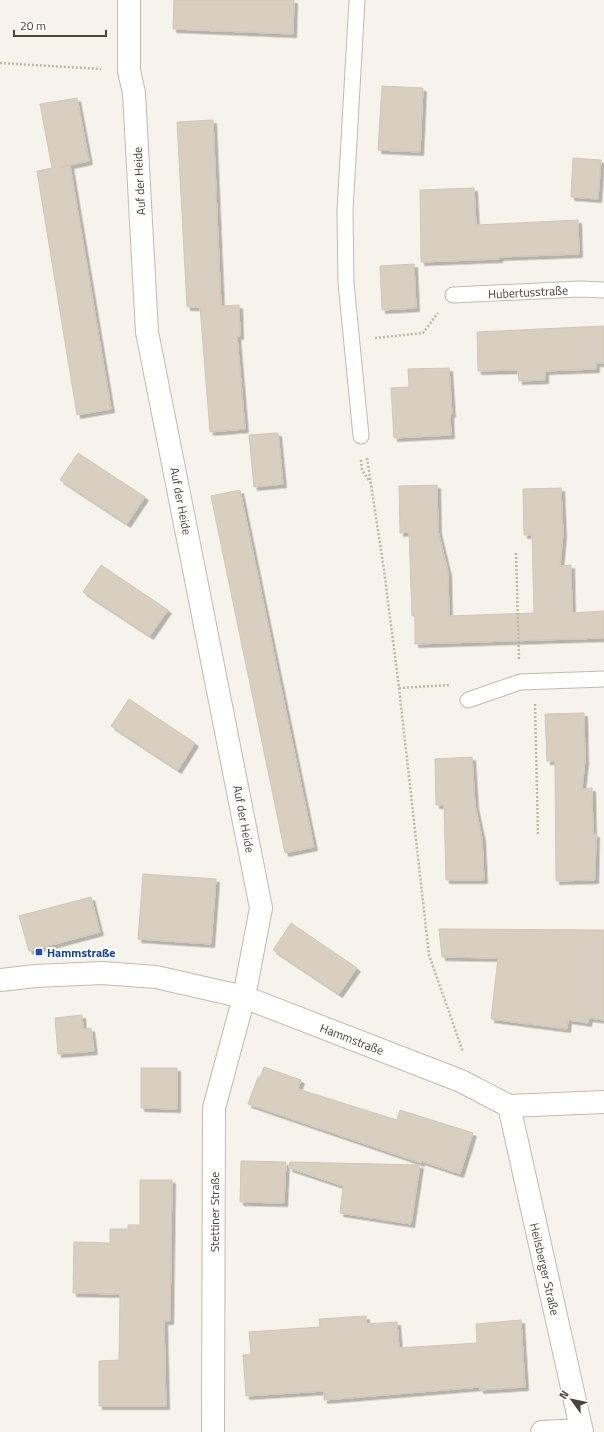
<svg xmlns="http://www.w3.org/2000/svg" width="604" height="1432" viewBox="0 0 604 1432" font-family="'Titillium Web',sans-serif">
<defs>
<filter id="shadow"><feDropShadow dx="3.5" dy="3.5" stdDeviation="0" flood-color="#0004"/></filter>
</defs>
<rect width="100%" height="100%" fill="#f6f3ec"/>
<g fill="#d8cfc1" stroke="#d3c7b4" filter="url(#shadow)">
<polygon points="174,0 294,0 293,34 173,29"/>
<polygon points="382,86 423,88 420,152 378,150"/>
<polygon points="77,98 89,161 61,167 70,165 111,409 77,415 37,171 52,168 40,104"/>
<polygon points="213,120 221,306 239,305 240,336 237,336 245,429 210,432 200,307 187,307 177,122"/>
<polygon points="573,158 601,160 598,199 571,197"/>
<polygon points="474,188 476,225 578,220 579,254 499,257 499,259 421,262 420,190"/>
<polygon points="414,264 416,308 382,310 380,266"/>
<polygon points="604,326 604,363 596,363 596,369 545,371 545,380 519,381 518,370 478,371 477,332"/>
<polygon points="449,368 452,414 450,414 451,435 394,438 391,388 409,387 408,369"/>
<polygon points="278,433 283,484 254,487 249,435"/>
<polygon points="78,453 145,497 127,524 60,480"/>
<polygon points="437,485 438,531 448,572 449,616 534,613 532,535 524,535 523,489 561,488 563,534 560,566 571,565 572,613 604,611 604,638 415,644 415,616 412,616 409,532 400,533 399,486"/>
<polygon points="240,490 314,847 285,853 211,496"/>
<polygon points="101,565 168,610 150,636 83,592"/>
<polygon points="129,699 195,743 178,770 111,726"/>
<polygon points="584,713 585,760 582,789 592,788 593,834 596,834 595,880 556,881 555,761 547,761 545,714"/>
<polygon points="472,757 475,805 482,838 484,880 446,880 444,805 436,805 435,759"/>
<polygon points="143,874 216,879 211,944 138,939"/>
<polygon points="91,897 100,932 29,951 19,916"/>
<polygon points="291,923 357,968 339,994 273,950"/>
<polygon points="439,929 604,930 604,1020 589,1018 588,1023 568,1020 567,1029 491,1019 498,958 442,957"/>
<polygon points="82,1015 83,1029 91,1028 94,1051 58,1054 55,1018"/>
<polygon points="264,1067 301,1080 298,1089 397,1120 400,1110 473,1133 460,1174 421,1161 421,1163 248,1104 258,1077 260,1078"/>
<polygon points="141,1068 177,1068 177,1109 141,1108"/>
<polygon points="241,1161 286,1162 284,1203 240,1202"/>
<polygon points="290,1162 420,1165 411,1224 340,1213 343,1186 289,1168"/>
<polygon points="140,1180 172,1180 170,1321 164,1321 166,1406 99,1406 99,1361 119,1360 120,1294 73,1293 74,1242 110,1243 110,1229 128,1229 128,1225 140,1225"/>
<polygon points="366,1316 366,1324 397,1322 399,1348 477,1343 476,1324 521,1320 525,1387 480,1390 480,1387 324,1400 324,1391 246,1396 243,1355 251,1354 249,1332 320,1327 319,1319"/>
</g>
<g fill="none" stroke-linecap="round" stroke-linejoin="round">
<g stroke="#c2bbae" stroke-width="17">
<g id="service">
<polyline points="357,0 345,211 346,283 361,436"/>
<polyline points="453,295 580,289 604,290"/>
<polyline points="468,700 520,682 604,679"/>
</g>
</g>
<g stroke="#c2bbae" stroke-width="24">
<g id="minor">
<polyline points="129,0 129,71 134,93 147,332 261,908 244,997 214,1108 213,1432"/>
<polyline points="0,980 36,976 102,973 156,977 244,997 461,1081 509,1106 604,1102"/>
<polyline points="509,1106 582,1432"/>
<polyline points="542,1432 581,1430"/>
</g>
</g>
<g stroke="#c4b79f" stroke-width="2.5" stroke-dasharray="2 2" stroke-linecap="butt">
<polyline points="0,63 101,69"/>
<polyline points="375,338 423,333 438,313"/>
<polyline points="367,458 384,570 399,688 429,955 463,1052"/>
<polyline points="361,460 362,470 370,482"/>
<polyline points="516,553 519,659"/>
<polyline points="399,688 450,685"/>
<polyline points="535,704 538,835"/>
</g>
<use href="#service" stroke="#fff" stroke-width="15"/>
<use href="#minor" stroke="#fff" stroke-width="22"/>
</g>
<rect fill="#1a4fb4" stroke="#fff" stroke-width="1.5" x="35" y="948" width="8" height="8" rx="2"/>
<g text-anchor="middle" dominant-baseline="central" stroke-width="4" stroke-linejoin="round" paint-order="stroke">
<g font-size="12" fill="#4b4439" stroke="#fff">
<text transform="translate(139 181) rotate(-93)">Auf der Heide</text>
<text transform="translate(528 292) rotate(-3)">Hubertusstraße</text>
<text transform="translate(181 501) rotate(79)">Auf der Heide</text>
<text transform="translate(244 819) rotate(79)">Auf der Heide</text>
<text transform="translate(352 1039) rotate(21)">Hammstraße</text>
<text transform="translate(214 1212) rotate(-90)">Stettiner Straße</text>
<text transform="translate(545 1269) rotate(77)">Heilsberger Straße</text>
</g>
<g font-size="12" font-weight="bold" fill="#164399" stroke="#fff" text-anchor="start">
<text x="47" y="952">Hammstraße</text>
</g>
</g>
<g transform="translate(572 1400) rotate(303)" stroke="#ffffff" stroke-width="3" paint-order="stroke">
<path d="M0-3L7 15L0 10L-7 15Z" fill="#4b4439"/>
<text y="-6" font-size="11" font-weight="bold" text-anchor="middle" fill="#4b4439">N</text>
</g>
<path d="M14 30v6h92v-6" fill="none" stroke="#4b4439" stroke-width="2"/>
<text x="20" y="30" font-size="12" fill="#4b4439" stroke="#ffffff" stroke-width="3" paint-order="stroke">20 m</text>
</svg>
